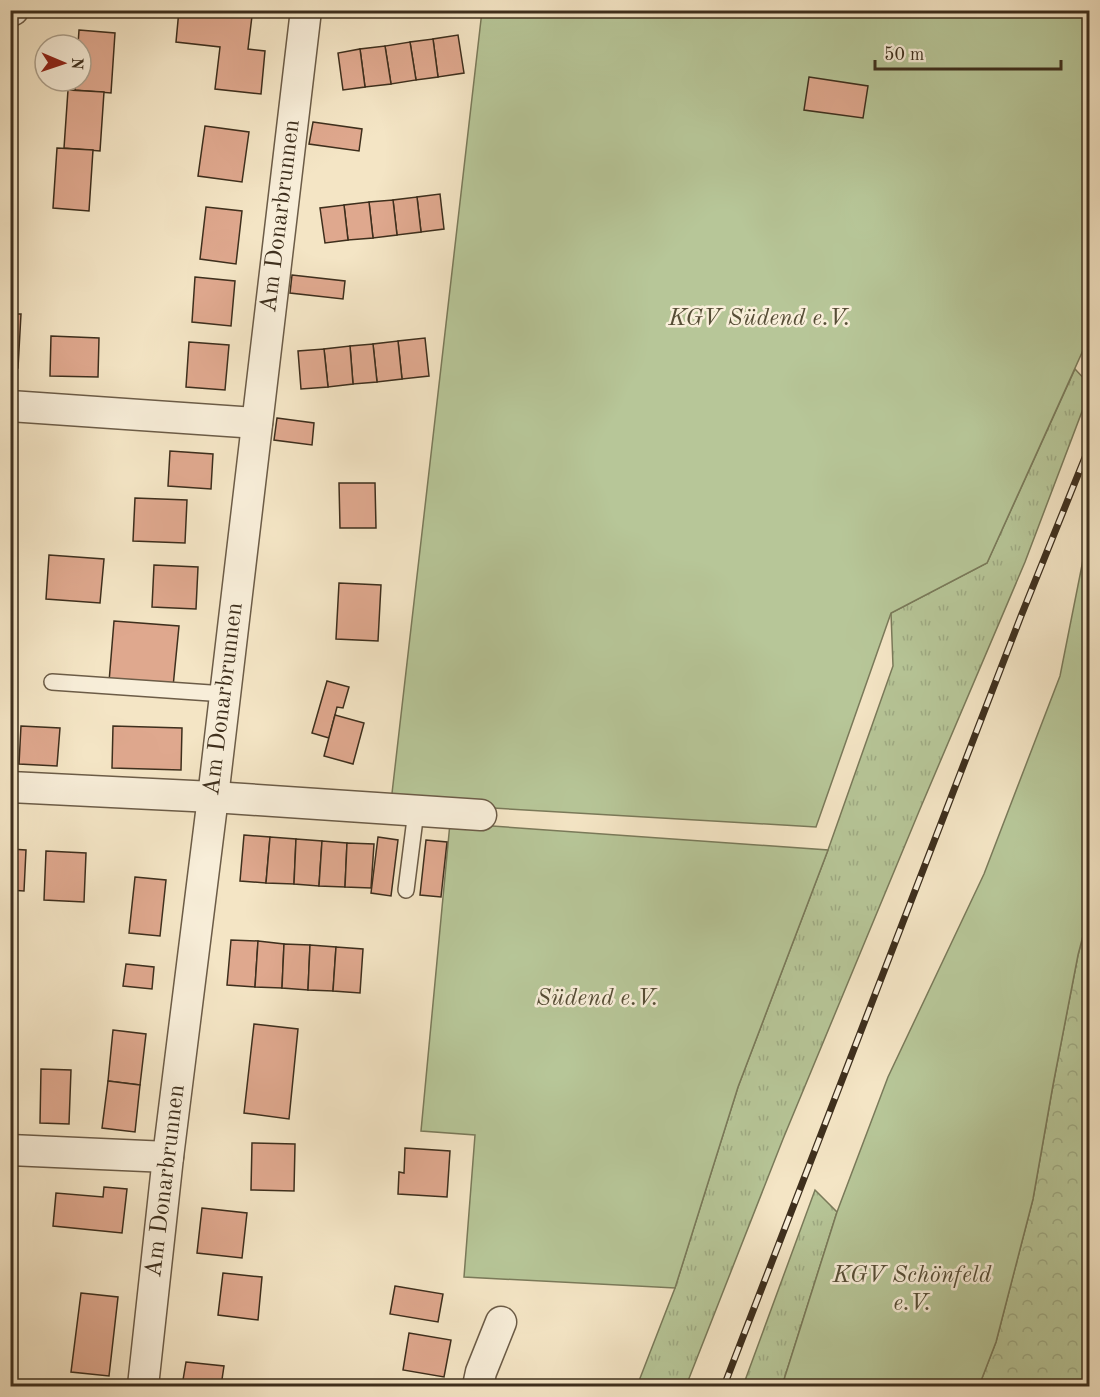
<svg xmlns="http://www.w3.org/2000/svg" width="1100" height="1397" viewBox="0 0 1100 1397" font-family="'Old Standard TT',serif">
<defs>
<pattern id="grass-tufts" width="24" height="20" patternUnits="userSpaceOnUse" patternTransform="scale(1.5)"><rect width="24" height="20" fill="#b7c698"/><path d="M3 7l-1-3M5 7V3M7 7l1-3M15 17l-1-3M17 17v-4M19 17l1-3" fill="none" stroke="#9eaa83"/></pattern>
<pattern id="forest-crowns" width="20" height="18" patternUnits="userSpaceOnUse" patternTransform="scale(1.5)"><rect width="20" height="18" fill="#b7c698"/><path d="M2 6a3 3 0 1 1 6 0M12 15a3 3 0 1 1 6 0" fill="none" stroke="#9eaa83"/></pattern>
</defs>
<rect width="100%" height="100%" fill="#f4e5c5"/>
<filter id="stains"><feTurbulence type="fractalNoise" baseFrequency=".00333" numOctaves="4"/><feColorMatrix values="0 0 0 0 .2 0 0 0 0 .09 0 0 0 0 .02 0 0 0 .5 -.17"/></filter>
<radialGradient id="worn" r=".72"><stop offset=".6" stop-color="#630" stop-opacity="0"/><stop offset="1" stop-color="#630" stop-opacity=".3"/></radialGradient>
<g fill="url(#grass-tufts)" stroke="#7a7a5a" stroke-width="1.5">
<polygon points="1075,369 1089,384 1089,393 1025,562 920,809 783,1139 686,1386 637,1386 675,1288 738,1087 828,850 893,666 891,613 987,563"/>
<polygon points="815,1190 837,1212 782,1386 743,1386"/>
</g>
<polygon fill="url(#forest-crowns)" stroke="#7a7a5a" stroke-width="1.5" points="1084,932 1090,935 1089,1386 979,1386 996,1342 1033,1199 1053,1085 1078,955"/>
<g fill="#b7c698" stroke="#7a7a5a" stroke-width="1.5">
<polygon points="482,11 1089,11 1089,337 987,563 891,613 816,827 391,802"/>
<polygon points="1089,538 1089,934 1084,932 1078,955 1053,1085 1033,1199 996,1342 979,1386 782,1386 837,1212 888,1077 984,874 1060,676 1085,550"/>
<polygon points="450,823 828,850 738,1087 675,1288 464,1277 475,1135 421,1131"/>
</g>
<g fill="#dfa88e" stroke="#3e2f1d" stroke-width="1.5">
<polygon points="179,10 193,10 252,16 248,49 265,51 261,94 215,89 220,47 176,42"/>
<polygon points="79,30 115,33 111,93 75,90 76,81 81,81 81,45 78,45"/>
<polygon points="458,35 464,73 438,77 433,39"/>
<polygon points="433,39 438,77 416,80 410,42"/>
<polygon points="410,42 416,80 391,84 385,46"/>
<polygon points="385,46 391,84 365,87 360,49"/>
<polygon points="360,49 365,87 343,90 338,53"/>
<polygon points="809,77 868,86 863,118 804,110"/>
<polygon points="68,90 104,92 100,151 64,148"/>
<polygon points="313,122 362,129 359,151 309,144"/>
<polygon points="205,126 249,132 242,182 198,176"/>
<polygon points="57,148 93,150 89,211 53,208"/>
<polygon points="440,194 444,229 421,232 417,197"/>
<polygon points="417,197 421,232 397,235 393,200"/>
<polygon points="393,200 397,235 373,238 369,202"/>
<polygon points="369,202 373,238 348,240 344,205"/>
<polygon points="344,205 348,240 325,243 320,208"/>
<polygon points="206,207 242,211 236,264 200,259"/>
<polygon points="292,275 345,281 343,299 290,293"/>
<polygon points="195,277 235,281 231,326 192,322"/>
<polygon points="10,314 21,314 18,368 10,367"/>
<polygon points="51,336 99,338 98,377 50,376"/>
<polygon points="425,338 429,376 402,379 398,341"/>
<polygon points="398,341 402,379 377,382 373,344"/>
<polygon points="189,342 229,345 225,390 186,387"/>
<polygon points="373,344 377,382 353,384 350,346"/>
<polygon points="350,346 353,384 328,387 324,349"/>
<polygon points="324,349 328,387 301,389 298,351"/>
<polygon points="277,418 314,423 312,445 274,440"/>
<polygon points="170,451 213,454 211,489 168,486"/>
<polygon points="339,483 375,483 376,528 340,528"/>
<polygon points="135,498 187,500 185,543 133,541"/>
<polygon points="49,555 104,559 100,603 46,599"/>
<polygon points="154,565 198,567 196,609 152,607"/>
<polygon points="339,583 381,585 378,641 336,639"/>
<polygon points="10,613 16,613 12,675 10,675"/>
<polygon points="114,621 179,626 173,687 109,682"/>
<polygon points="327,681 349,687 343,708 337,707 329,738 312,733"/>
<polygon points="335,715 364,723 353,764 324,756"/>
<polygon points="21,726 60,728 57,766 19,764"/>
<polygon points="113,726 182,728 181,770 112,768"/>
<polygon points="244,835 270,837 266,883 240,881"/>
<polygon points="270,837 296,839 294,884 266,883"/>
<polygon points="378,837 398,840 391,896 371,893"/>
<polygon points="296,839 322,841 319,886 294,884"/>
<polygon points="426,840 447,842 441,897 420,895"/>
<polygon points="322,841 347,843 345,887 319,886"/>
<polygon points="347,843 374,844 371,888 345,887"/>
<polygon points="10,849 26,850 24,891 10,890"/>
<polygon points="46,851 86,853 84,902 44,900"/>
<polygon points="135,877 166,880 160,936 129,933"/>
<polygon points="231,940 258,941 255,987 227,985"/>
<polygon points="258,941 284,944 282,988 255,987"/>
<polygon points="284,944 310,945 308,990 282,988"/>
<polygon points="310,945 336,947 333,991 308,990"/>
<polygon points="336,947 363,949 360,993 333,991"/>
<polygon points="126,964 154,967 152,989 123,986"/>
<polygon points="254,1024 298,1029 289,1119 244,1113"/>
<polygon points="113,1030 146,1034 140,1085 108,1081"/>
<polygon points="41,1069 71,1070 69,1124 40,1123"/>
<polygon points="108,1081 140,1085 135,1132 102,1128"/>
<polygon points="252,1143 295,1144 294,1191 251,1190"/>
<polygon points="405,1148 450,1151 447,1197 398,1194 399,1172 404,1173"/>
<polygon points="104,1187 127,1189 122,1233 53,1226 56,1193 103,1197"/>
<polygon points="202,1208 247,1213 242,1258 197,1253"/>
<polygon points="223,1273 262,1277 258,1320 218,1315"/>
<polygon points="395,1286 443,1294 438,1322 390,1314"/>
<polygon points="81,1293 118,1297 109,1376 71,1372"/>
<polygon points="409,1333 451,1340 444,1377 403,1370"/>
<polygon points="186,1362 224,1366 221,1386 182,1386"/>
</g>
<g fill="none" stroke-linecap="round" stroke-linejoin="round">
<g stroke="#6c5c47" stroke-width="18">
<g id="lane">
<polyline points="52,682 225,694"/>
<polyline points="406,890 416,811"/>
</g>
</g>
<g stroke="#6c5c47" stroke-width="33">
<g id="street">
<polyline points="10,11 13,10"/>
<polyline points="10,406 257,423"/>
<polyline points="10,787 213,797 481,815"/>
<polyline points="10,1150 168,1157"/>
<polyline points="143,1386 168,1157 213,797 306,10"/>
<polyline points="478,1386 481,1372 501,1322"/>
</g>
</g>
<use href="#lane" stroke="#f8eed9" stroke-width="15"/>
<use href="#street" stroke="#f8eed9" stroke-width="30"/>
<g stroke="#3e2f1d" stroke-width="7">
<polyline id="rail" points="724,1386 1021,616 1090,445"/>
</g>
<use href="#rail" stroke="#f8eed9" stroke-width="4.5" stroke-dasharray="14" stroke-linecap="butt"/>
</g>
<g text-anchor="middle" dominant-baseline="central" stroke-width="5" stroke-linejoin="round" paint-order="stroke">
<g font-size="24" fill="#3e2f1d" stroke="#f8eed9">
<text transform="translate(281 216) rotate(-83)">Am Donarbrunnen</text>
<text transform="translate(224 699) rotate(-83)">Am Donarbrunnen</text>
<text transform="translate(166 1181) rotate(-83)">Am Donarbrunnen</text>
</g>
<g font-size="24" font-style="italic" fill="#564d36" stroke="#f8eed9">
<text x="759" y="319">KGV Südend e.V.</text>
<text x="597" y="999">Südend e.V.</text>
<text x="912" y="1276">KGV Schönfeld<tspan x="912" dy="28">e.V.</tspan></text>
</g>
</g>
<rect width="1100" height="1397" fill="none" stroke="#f4e5c5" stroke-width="36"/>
<rect x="12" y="12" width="1076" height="1373" fill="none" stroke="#3e2f1d" stroke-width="3"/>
<rect x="18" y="18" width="1064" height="1361" fill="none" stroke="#3e2f1d" stroke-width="1.5"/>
<g transform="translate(63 63) rotate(92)"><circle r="28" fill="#f8eed9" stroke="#aea28e" stroke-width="1.5"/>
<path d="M0-4.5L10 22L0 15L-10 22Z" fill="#8f2418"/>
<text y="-9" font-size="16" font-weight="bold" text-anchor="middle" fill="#3e2f1d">N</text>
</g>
<path d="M875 60v9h186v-9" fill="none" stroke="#3e2f1d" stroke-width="3"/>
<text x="884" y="60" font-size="18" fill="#3e2f1d" stroke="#f8eed9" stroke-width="4.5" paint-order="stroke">50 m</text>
<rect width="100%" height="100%" filter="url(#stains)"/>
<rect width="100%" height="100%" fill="url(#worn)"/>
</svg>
